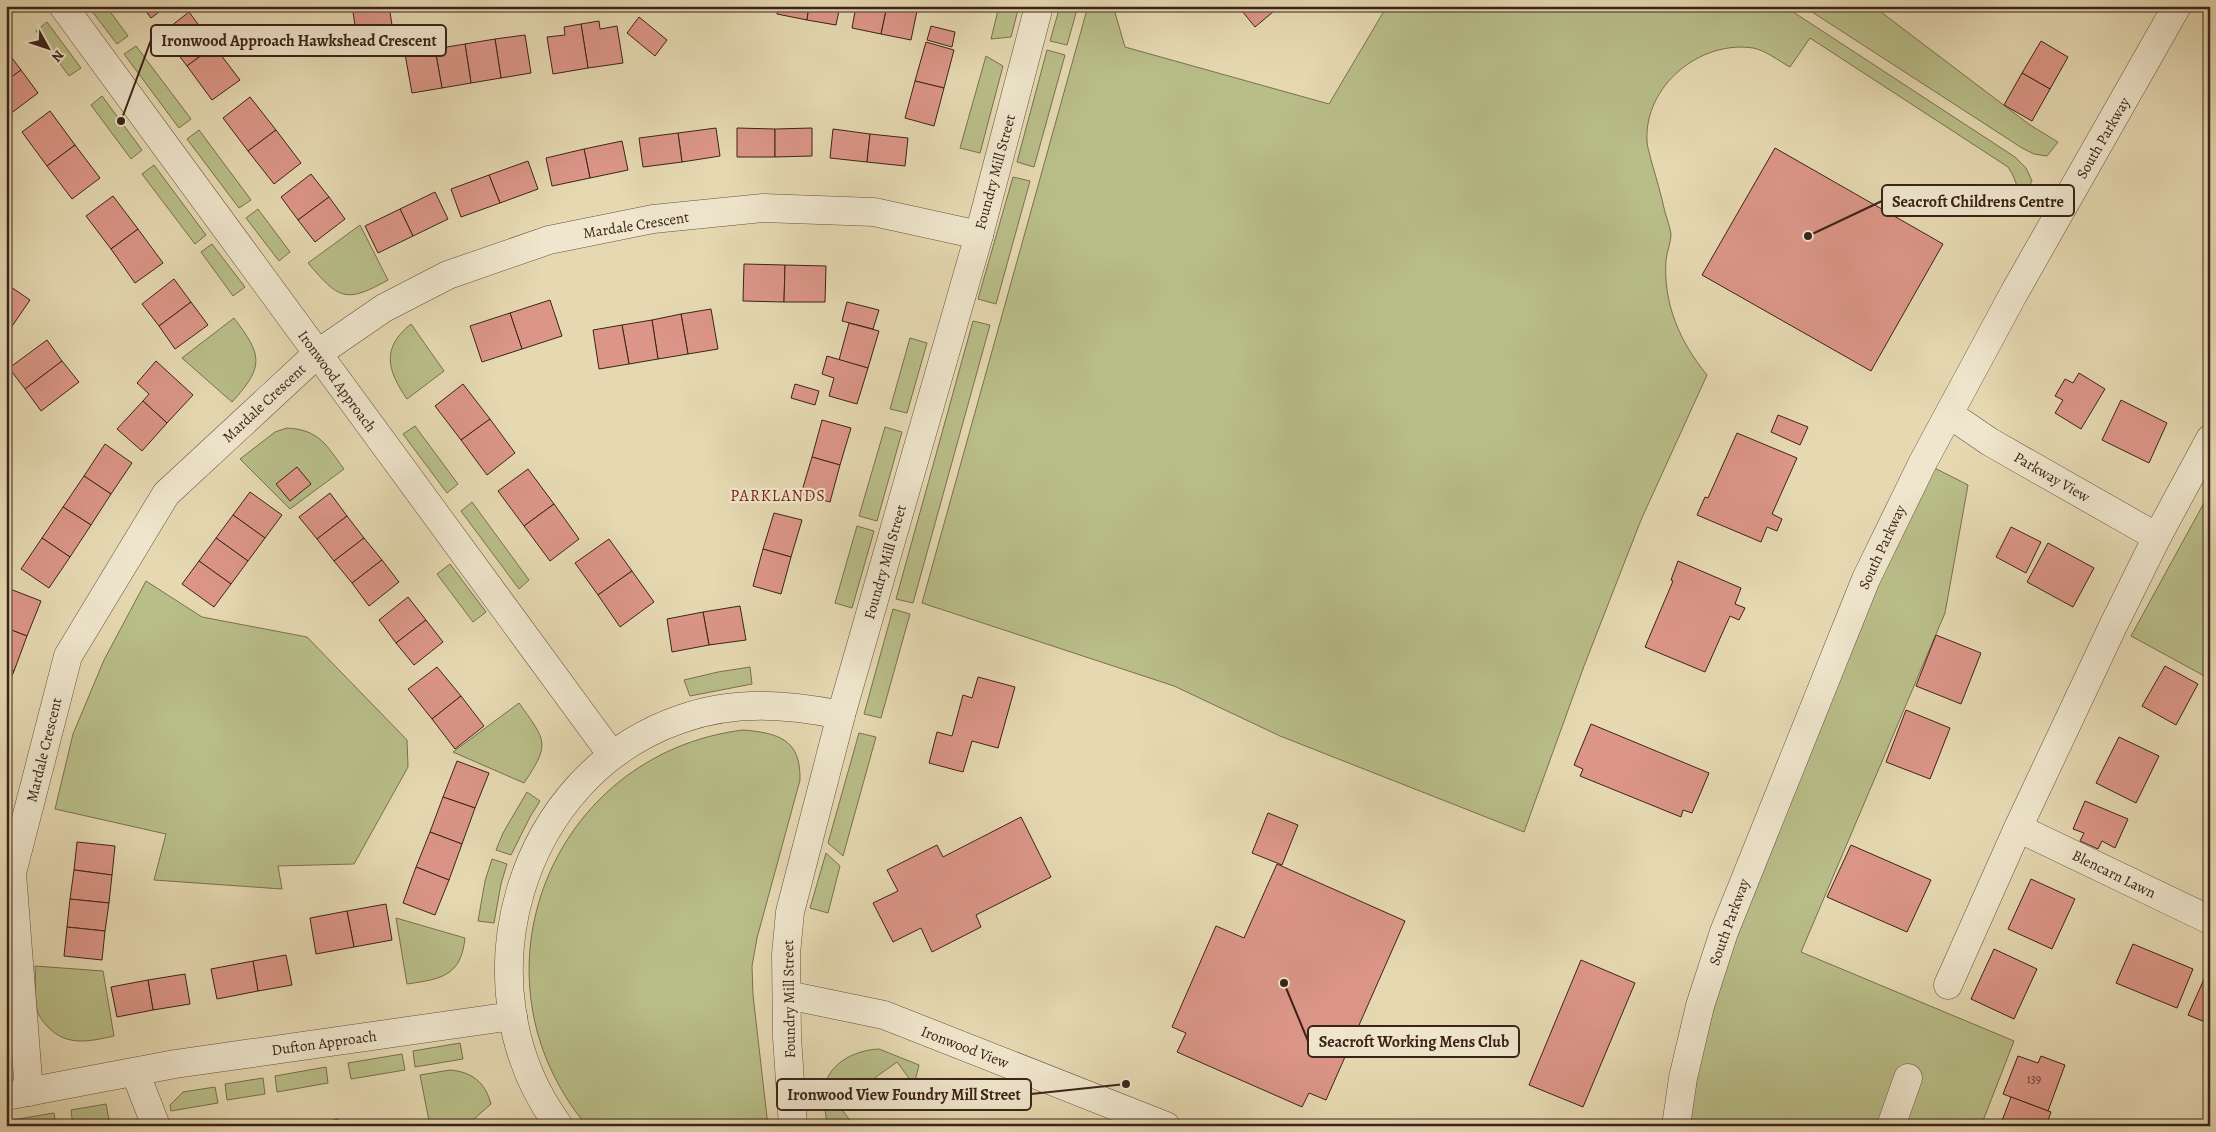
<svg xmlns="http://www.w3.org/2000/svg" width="2216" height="1132" viewBox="0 0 2216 1132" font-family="Alegreya,serif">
<rect width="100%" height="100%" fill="#e6d9b2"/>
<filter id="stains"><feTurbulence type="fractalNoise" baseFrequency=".004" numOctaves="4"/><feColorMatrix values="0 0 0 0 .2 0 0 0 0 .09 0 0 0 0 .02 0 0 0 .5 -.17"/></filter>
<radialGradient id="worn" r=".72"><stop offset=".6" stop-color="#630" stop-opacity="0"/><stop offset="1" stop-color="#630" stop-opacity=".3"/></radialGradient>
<g fill="#b9be89" stroke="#7a7050">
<polygon points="88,6 106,6 128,36 117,44"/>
<polygon points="999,6 1019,6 1011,37 991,39"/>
<polygon points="1060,6 1078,6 1067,45 1050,41"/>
<path d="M1088,6H1113L1125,47L1329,104L1387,6H1784L2015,157L2026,168L2032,181L2016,211C2020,194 2018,182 2008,167L1810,38L1790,67C1779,61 1765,50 1753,48C1700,40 1644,86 1647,141C1647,147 1650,154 1651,160C1656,177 1661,194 1665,212C1667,219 1670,227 1671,234C1671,242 1667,251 1666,260C1663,304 1680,342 1707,375L1641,520L1584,666L1524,832L1280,736L1174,686L922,603Z"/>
<polygon points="1808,6 1873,6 2030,125 2058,142 2047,156 2034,154 2022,148 1809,10"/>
<polygon points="47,22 81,68 69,76 36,31"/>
<polygon points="136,46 191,119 179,128 124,54"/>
<polygon points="1047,50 1065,55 1034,167 1017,162"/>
<polygon points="986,56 1003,66 980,153 960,148"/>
<polygon points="102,96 142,150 131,159 91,105"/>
<polygon points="199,130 251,200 239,208 187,139"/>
<polygon points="154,165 206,235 195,244 142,174"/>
<polygon points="1013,177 1030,181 996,304 978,299"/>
<polygon points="258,209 290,252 279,261 246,218"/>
<path d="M360,225L388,280C345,304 339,299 308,263Z"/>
<polygon points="212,244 245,287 233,296 201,252"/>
<path d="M234,318C262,355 265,366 232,402L182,358Z"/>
<polygon points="973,321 990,325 913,603 896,599"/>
<path d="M411,324L444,371L407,399C387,370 381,348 411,324Z"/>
<polygon points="910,338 927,343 907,413 890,409"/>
<polygon points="415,426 458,484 447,493 403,434"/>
<polygon points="885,427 902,432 877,521 859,516"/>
<path d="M287,428C320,430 326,445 344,469L290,509L240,459L275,432Z"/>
<polygon points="1923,462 1968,485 1945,613 1801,952 2014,1041 1981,1126 1676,1126 1700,1006"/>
<polygon points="2210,492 2210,679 2131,636"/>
<polygon points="472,502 529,580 519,589 461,511"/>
<polygon points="857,526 874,531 852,608 835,603"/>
<polygon points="450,564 486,612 473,622 437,574"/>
<polygon points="146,581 202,617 307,637 407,740 408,767 354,864 278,866 282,889 154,880 166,834 55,809 73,734 104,660"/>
<polygon points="893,609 910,614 881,718 864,714"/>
<polygon points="750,667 752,684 690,696 684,680 718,672"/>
<path d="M519,703C546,741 551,743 524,783L453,752Z"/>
<path d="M743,730C778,733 801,739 800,780L757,938L752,966L753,995L768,1126H587C462,977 551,754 743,730Z"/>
<polygon points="859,733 876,737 843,856 828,843"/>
<polygon points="527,792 540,801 530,817 511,855 496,850 503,833"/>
<polygon points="826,853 840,866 828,913 810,908"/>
<polygon points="492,859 507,864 501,884 494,923 478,921 485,881"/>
<path d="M396,918L465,938C461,977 440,979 407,984Z"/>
<path d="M35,966L103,971L114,1036C91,1041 68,1047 49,1028C44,1023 38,1016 37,1009C34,995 36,980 35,966Z"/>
<polygon points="460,1043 463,1059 415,1067 413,1051"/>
<path d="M879,1049L919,1065L914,1085L897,1062L838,1104L854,1126H827C826,1115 824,1105 824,1094C824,1065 854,1050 879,1049Z"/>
<polygon points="402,1054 405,1070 351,1079 348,1063"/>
<polygon points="326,1067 328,1083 277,1092 275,1076"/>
<path d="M450,1070C472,1072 485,1082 491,1104L466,1126H430L420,1075Z"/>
<polygon points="263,1078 265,1094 227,1100 225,1084"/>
<polygon points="215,1087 218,1103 171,1111 170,1105 183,1092"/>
<polygon points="106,1104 109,1120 73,1126 71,1110"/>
<polygon points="54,1113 56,1126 6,1126 6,1121"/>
</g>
<g fill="#dc9688" stroke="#3b2318">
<polygon points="142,6 167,6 151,18"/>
<polygon points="352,6 389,6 394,38 358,44"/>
<polygon points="778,6 809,6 807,20 777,14"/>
<polygon points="809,6 840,6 836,25 807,20"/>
<polygon points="856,6 887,6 881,34 852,28"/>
<polygon points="887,6 918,6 911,40 881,34"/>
<polygon points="1238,6 1280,6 1255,27"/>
<polygon points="189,12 214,46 187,66 162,33"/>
<polygon points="639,17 667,40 655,56 627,33"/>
<polygon points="599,21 600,29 617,26 623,63 588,68 581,24"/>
<polygon points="581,24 588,68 553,74 547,37 565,35 564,27"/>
<polygon points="931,26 955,32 952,47 927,40"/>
<polygon points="525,35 531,73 501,78 495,39"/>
<polygon points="495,39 501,78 471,83 465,44"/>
<polygon points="2041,41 2068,57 2050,89 2022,73"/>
<polygon points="926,42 954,50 944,88 915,81"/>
<polygon points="465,44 471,83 442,88 435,49"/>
<polygon points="214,46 240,80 212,100 187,66"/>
<polygon points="435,49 442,88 412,93 405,54"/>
<polygon points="6,50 21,70 6,81"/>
<polygon points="21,70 38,93 6,117 6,81"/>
<polygon points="2022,73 2050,89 2032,121 2004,105"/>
<polygon points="915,81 944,88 934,126 905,118"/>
<polygon points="250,97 276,130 248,151 223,118"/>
<polygon points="50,111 75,145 47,166 22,132"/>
<polygon points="716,128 720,156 682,162 678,133"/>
<polygon points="737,128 775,129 775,157 737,157"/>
<polygon points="812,128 812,156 775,157 775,129"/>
<polygon points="833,129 870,134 867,162 830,158"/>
<polygon points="276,130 301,163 274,184 248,151"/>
<polygon points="678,133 682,162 643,167 639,138"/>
<polygon points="870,134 908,138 905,166 867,162"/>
<polygon points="622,141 628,170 590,178 584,149"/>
<polygon points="75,145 100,178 72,199 47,166"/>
<polygon points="1775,148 1943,244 1871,371 1702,275"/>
<polygon points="584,149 590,178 552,186 546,158"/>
<polygon points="528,161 538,189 500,203 489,175"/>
<polygon points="311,174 329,197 298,220 281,197"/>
<polygon points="489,175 500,203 461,217 451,189"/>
<polygon points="435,192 448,219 413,236 400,209"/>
<polygon points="113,196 138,229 111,249 86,216"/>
<polygon points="329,197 345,219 315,242 298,220"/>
<polygon points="400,209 413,236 378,253 365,226"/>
<polygon points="138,229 163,263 135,283 111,249"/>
<polygon points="744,264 785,265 784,302 743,301"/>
<polygon points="785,265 826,266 825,302 784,302"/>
<polygon points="174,279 191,302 159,326 142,304"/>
<polygon points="8,285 30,300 6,335 6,288"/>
<polygon points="550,300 562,336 522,349 510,313"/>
<polygon points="191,302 208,325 175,349 159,326"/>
<polygon points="847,302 879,310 873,329 842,321"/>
<polygon points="711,309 718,349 688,354 681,314"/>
<polygon points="510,313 522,349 482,362 470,326"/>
<polygon points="681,314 688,354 658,359 652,320"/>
<polygon points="652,320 658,359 629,364 622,325"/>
<polygon points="849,323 879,331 868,368 839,360"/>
<polygon points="622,325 629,364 599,369 593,330"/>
<polygon points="47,340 62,361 25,389 9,368"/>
<polygon points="827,356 868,368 857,404 829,396 834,378 822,374"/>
<polygon points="62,361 79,382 41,411 25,389"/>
<polygon points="156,361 193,395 167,423 143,401 149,394 137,383"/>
<polygon points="2079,373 2105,389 2081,429 2055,413 2063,400 2055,396 2065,379 2073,383"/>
<polygon points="463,384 490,419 461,440 435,406"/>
<polygon points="795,384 819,391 815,405 791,398"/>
<polygon points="2121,400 2167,423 2149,463 2102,440"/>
<polygon points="143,401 167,423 142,451 117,429"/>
<polygon points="1778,415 1808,427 1800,445 1771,432"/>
<polygon points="490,419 515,453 487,475 461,440"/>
<polygon points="822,420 851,428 840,465 812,457"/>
<polygon points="1737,433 1797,458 1772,514 1782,519 1777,531 1767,527 1761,542 1697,515 1705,497 1708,498"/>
<polygon points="105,444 132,463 111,494 84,476"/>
<polygon points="812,457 840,465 830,502 801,494"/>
<polygon points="297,467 311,484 290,501 276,484"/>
<polygon points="528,469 554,504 524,526 498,491"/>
<polygon points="84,476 111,494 91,525 63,507"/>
<polygon points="250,492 282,515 265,538 233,515"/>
<polygon points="330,493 347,516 317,539 299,517"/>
<polygon points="554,504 579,539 550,561 524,526"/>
<polygon points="63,507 91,525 70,557 42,538"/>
<polygon points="774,513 802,520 791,557 763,549"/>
<polygon points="233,515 265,538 248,561 216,538"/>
<polygon points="347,516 364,538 334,561 317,539"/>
<polygon points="2011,527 2041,542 2026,573 1996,557"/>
<polygon points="42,538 70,557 49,588 21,569"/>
<polygon points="216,538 248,561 231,584 199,561"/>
<polygon points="364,538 382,560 352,583 334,561"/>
<polygon points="609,539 632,571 598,595 575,563"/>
<polygon points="2048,543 2094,568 2073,607 2027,582"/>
<polygon points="763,549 791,557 781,594 753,586"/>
<polygon points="382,560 399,582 369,606 352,583"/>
<polygon points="199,561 231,584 214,607 182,584"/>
<polygon points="1678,561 1741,588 1735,604 1745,608 1739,620 1730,616 1705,672 1645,647 1673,581 1671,580"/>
<polygon points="632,571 654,602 620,627 598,595"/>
<polygon points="10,589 41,601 27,636 6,628 6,597"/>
<polygon points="408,597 426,620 396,643 379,620"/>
<polygon points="740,606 746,640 709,645 703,612"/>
<polygon points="703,612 709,645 672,652 667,619"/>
<polygon points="426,620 443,642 414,665 396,643"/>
<polygon points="6,628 27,636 14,671 6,668"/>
<polygon points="1936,635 1981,653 1961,704 1916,686"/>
<polygon points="2165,666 2198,684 2176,725 2142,706"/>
<polygon points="437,667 461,696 432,719 408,689"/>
<polygon points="6,668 14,671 6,691"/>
<polygon points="978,677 1015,687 998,748 972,741 963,772 929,763 937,732 952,736 963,695 972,698"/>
<polygon points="461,696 484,726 455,749 432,719"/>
<polygon points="1906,710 1950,728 1930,779 1886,762"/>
<polygon points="1591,724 1709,773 1692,813 1683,810 1681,817 1580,776 1583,769 1574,765"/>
<polygon points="2119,737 2159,756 2136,803 2096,783"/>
<polygon points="457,761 489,773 475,808 443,797"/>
<polygon points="443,797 475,808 462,844 430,832"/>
<polygon points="2085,801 2128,819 2115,848 2102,841 2098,849 2080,841 2084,833 2073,829"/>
<polygon points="1268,813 1298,825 1282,865 1252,853"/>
<polygon points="1021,817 1051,877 976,915 981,927 932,952 921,928 893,942 873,903 898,891 887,870 937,845 943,857"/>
<polygon points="430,832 462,844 449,880 416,867"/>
<polygon points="77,842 115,846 112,875 74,870"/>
<polygon points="1851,845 1931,880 1907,932 1827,897"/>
<polygon points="1277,864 1405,921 1326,1100 1309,1093 1302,1107 1177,1052 1186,1033 1172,1027 1216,926 1244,938"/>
<polygon points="416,867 449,880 435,915 403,903"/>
<polygon points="74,870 112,875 109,903 70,899"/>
<polygon points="2031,879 2075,899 2052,949 2008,929"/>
<polygon points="70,899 109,903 105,931 67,927"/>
<polygon points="386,904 392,940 354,947 347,911"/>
<polygon points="347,911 354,947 316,954 310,918"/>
<polygon points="67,927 105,931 102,960 64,956"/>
<polygon points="2133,944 2193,969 2177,1008 2116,983"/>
<polygon points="1994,949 2037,969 2014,1019 1971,999"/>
<polygon points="286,955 292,985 258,991 253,961"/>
<polygon points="1581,960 1635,983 1583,1107 1529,1085"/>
<polygon points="253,961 258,991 217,999 211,969"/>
<polygon points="185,974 190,1004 153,1010 148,980"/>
<polygon points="2205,977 2210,979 2210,1024 2188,1015"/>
<polygon points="148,980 153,1010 117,1017 111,987"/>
<polygon points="2018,1056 2038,1063 2041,1056 2065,1065 2048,1111 2003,1094"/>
<polygon points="2011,1097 2051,1112 2046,1126 2000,1126"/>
<polygon points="338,1119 339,1126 308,1126"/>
</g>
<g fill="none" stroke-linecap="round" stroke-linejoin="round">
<g stroke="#66503e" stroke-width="29">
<g id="minor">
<polyline points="63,6 612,755"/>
<polyline points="1949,414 1990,442 2157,537"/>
<polyline points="2018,828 2210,920"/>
<polyline points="1948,985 2018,828 2113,626 2157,537 2210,439"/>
<polyline points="787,995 884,1015 1166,1126"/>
<polyline points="135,1072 156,1126"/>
<polyline points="29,1092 12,873 68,656 166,494 317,354 384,308 448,275 549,240 653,219 763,208 874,212 979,235"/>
<polyline points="6,1096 175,1064 513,1016"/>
<path d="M559,1126C457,988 517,775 681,719C734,700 787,704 841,715"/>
<polyline points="793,1126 787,1037 786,954 790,912 841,715 979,235 1039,6"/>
<polyline points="1891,1126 1908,1078"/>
</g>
</g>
<g stroke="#66503e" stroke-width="29">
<polyline id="tertiary" points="1676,1126 1683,1078 1700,1006 1724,932 1866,579 1923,462 2014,293 2177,6"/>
</g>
<use href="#minor" stroke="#efe6cd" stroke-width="28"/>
<use href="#tertiary" stroke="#efe6cd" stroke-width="28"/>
</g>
<g text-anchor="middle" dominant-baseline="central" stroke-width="4.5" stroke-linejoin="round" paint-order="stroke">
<g font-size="12" fill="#634034">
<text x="2034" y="1079">139</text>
</g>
<g font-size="15" fill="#3b2318" stroke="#efe6cd">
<text transform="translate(2103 138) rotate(-60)">South Parkway</text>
<text transform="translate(995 172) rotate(-75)">Foundry Mill Street</text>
<text transform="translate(636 225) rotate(-9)">Mardale Crescent</text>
<text transform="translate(337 381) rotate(54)">Ironwood Approach</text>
<text transform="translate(264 403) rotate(-43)">Mardale Crescent</text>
<text transform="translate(2052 477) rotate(30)">Parkway View</text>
<text transform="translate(1882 547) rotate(-65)">South Parkway</text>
<text transform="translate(885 562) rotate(-74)">Foundry Mill Street</text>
<text transform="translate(44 750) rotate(-76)">Mardale Crescent</text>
<text transform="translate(2114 874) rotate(26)">Blencarn Lawn</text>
<text transform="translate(1729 922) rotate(-70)">South Parkway</text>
<text transform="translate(789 999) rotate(-91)">Foundry Mill Street</text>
<text transform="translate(324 1043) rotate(-8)">Dufton Approach</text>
<text transform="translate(965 1047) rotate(21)">Ironwood View</text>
</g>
<g font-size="16" letter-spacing="1" fill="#7a1f14" stroke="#efe6cd">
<text x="778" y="496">PARKLANDS</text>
</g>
</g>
<path fill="none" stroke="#3b2318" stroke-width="2" d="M121 121L151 40M1808 236L1882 201M1284 983L1308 1041M1126 1084L1031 1094"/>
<g fill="#3b2318" stroke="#efe6cd" stroke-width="2">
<circle cx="121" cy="121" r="5"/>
<circle cx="1808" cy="236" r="5"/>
<circle cx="1284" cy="983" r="5"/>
<circle cx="1126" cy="1084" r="5"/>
</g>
<g fill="#efe6cd" stroke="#3b2318" stroke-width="2">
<rect x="151" y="25" width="295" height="31" rx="5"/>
<rect x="1882" y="185" width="192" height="31" rx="5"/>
<rect x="1308" y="1026" width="211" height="31" rx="5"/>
<rect x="777" y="1079" width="254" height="31" rx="5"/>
</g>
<g font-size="16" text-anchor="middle" font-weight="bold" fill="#3b2318">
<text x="299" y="46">Ironwood Approach Hawkshead Crescent</text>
<text x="1978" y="207">Seacroft Childrens Centre</text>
<text x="1414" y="1047">Seacroft Working Mens Club</text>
<text x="904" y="1100">Ironwood View Foundry Mill Street</text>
</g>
<rect width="2216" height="1132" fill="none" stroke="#e6d9b2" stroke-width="25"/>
<rect x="8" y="8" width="2201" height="1117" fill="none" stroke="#3b2318" stroke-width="2.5"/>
<rect x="12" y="12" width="2191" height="1107" fill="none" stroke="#3b2318"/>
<g transform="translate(48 48) rotate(130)" stroke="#efe6cd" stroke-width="4" paint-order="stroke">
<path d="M0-4L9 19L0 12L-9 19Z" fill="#3b2318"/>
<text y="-8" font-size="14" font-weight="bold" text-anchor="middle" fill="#3b2318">N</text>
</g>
<rect width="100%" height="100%" filter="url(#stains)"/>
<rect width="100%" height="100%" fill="url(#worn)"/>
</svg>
